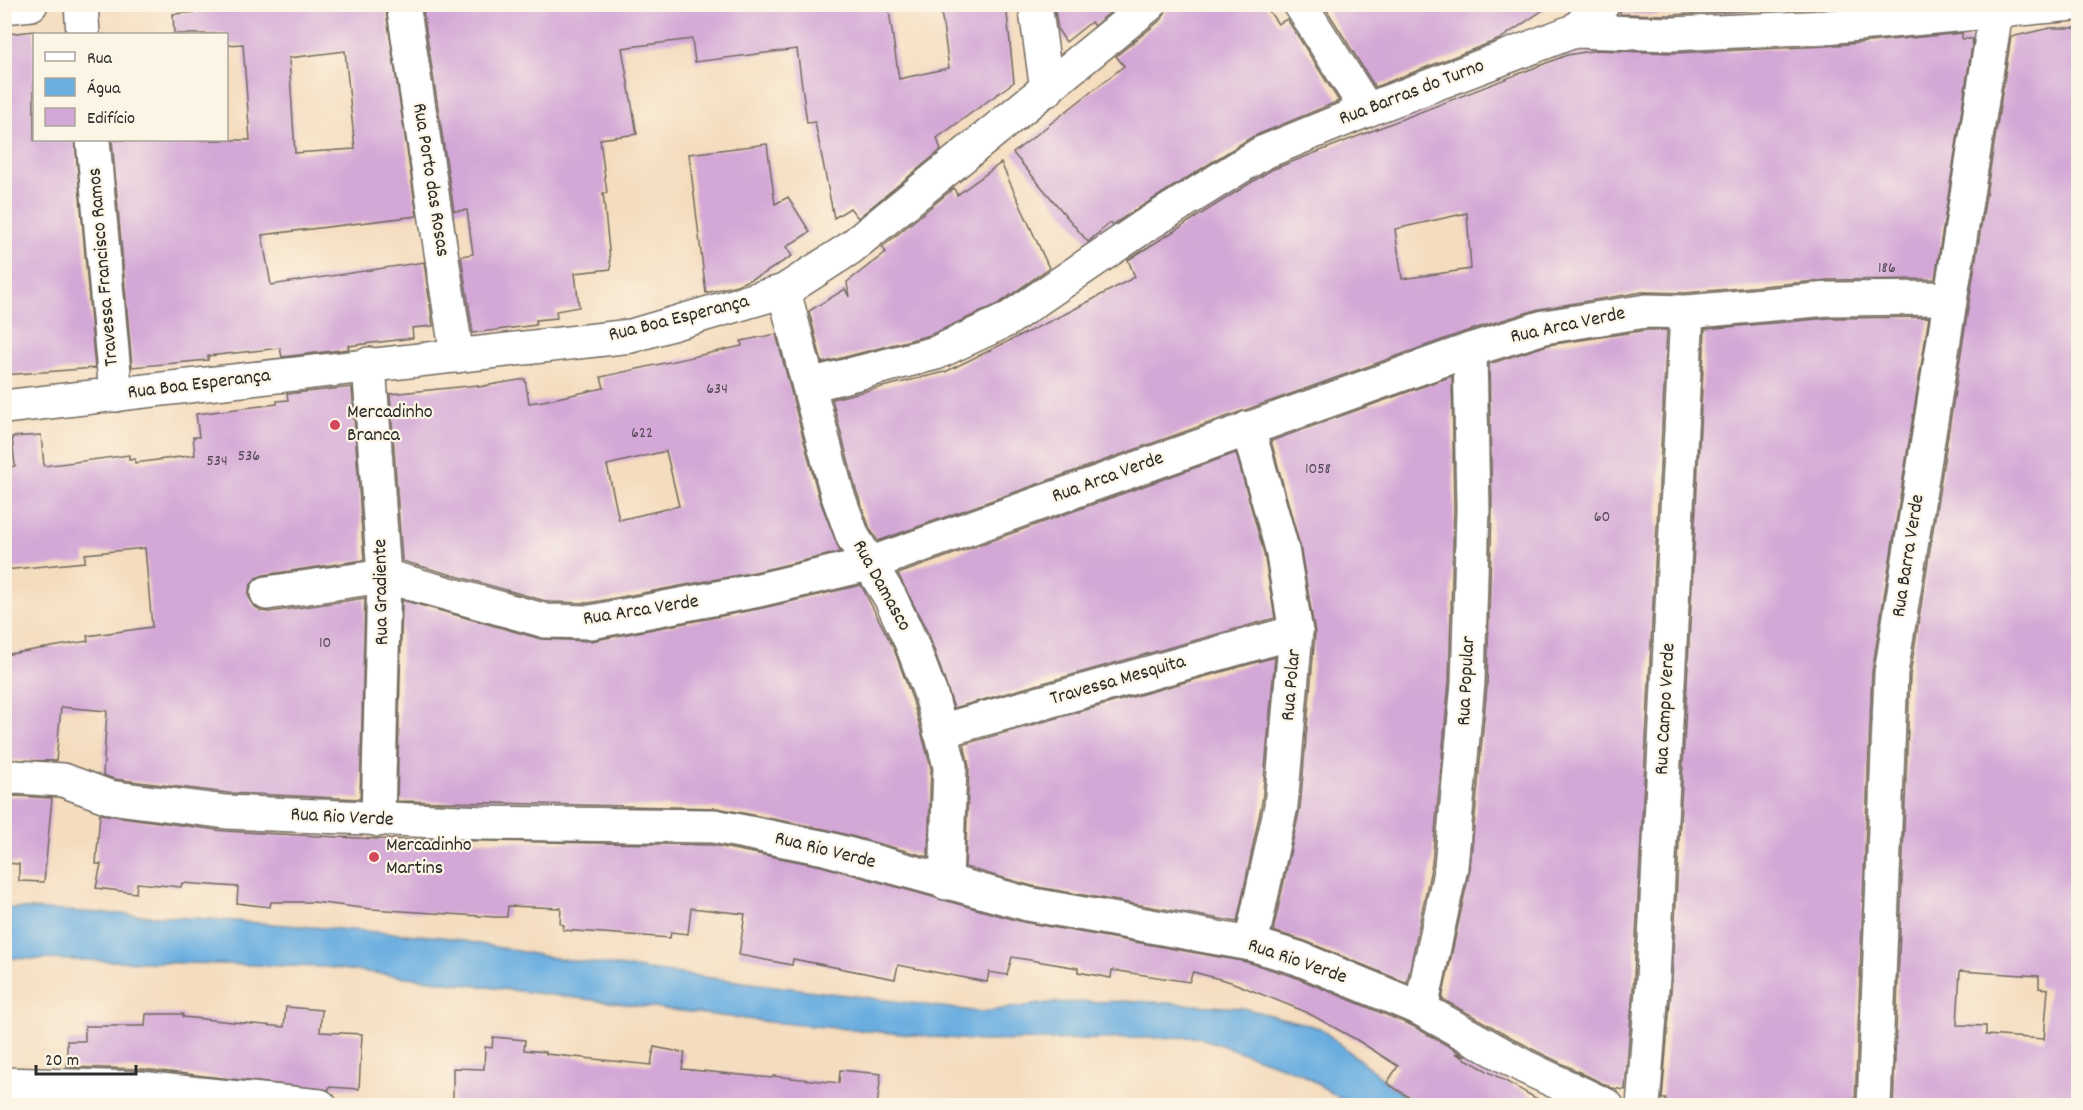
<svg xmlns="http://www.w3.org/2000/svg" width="2083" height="1110" viewBox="0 0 2083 1110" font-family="Dekko,sans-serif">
<rect width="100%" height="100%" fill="#fcf5e5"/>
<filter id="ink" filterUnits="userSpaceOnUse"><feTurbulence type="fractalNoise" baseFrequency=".0167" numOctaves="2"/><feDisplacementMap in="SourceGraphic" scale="12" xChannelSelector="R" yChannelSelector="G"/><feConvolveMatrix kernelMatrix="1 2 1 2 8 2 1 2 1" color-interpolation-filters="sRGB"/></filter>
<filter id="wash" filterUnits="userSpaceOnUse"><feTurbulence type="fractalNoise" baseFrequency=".008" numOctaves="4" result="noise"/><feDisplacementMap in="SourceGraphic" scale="24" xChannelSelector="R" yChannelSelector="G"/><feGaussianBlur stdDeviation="1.35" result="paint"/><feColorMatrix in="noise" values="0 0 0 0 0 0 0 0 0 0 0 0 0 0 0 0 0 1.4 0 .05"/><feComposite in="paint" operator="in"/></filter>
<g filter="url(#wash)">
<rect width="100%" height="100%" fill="#f4dcbe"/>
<polygon fill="#6aaee0" stroke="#4a6c86" stroke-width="1.5" points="11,908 208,919 443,937 554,958 981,1012 1049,1003 1135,1001 1243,1008 1320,1028 1415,1105 1350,1105 1301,1073 1198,1037 981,1041 770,1022 326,967 5,958 5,909"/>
<g id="blocks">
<g fill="#d3a7d6" fill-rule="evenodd">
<path d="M303,4H385L417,216L262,235L271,285L424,262L433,326L412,328L413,338L348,346L349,349L282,357L280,348L208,356V360L132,367L112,140H250L243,44L226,45V34H174L173,14ZM345,51L355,149L295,153L289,58Z"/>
<polygon points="422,4 888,4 899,79 949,68 940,4 1006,4 1014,82 937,138 941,150 858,218 850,208 834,218 815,122 807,123 797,49 695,62 692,39 622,48 637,134 600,139 607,193 603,193 611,269 575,273 579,307 556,311 557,318 536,320 536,325 473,333 461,256 473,254 467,210 454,211"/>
<polygon points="1054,4 1120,4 1094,26 1091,22 1066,42 1058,30"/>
<polygon points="1168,4 1264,4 1278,24 1287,19 1339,101 1252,137 1112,225 1111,222 1088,242 1013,153 1124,66 1116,56 1162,19"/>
<polygon points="1323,4 1552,4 1500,39 1375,87"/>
<polygon points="1621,4 1866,4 1672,15 1620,14"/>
<path d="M2050,28H2079V1106H1893L1910,675L2011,37ZM1960,971L2039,976V988L2048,989L2044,1039L1986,1035V1026L1957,1025Z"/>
<polygon points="34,31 34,140 75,140 95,368 4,375 4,38 7,37 8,34"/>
<path d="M1962,33V39H1973L1935,279L1828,280L1686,293L1643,292L1539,309L1464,332L878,541L870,529L855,487L832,399L945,372L1069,312L1135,277L1128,260L1271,170L1567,55L1597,50L1673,53L1827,46ZM1467,213L1471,269L1402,279L1395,229Z"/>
<polygon points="767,144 775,204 788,197 810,232 786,247 792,256 763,274 737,285 706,293 689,154"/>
<polygon points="1001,163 1049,268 998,304 930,335 822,363 809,311 845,289 849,297 847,282 886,252 882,247 954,188 957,195"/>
<polygon points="1929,317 1872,672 1855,1106 1665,1106 1666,1099 1662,1099 1672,979 1705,329 1829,318"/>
<polygon points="1647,330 1667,330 1634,977 1625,1090 1612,1088 1534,1050 1442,999 1470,869 1487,685 1492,509 1489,364 1548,345"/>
<path d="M776,334L819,498L840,552L755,572L589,603L549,602L402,561L390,394L478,385V387L525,379L529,403L543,401L604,388L601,377L742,346L741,341ZM666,451L679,506L619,520L607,465Z"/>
<polygon points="1452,376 1454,509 1449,682 1432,864 1407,983 1305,941 1273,931 1300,808 1315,633 1300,546 1271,441"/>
<polygon points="352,387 364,560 264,575 256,578 250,586 248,595 253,605 261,611 269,612 365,598 360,799 228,793 114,779 103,775 107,711 61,707 56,761 4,760 4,655 88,641 87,636 152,627 145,548 85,554 85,562 4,570 4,468 15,466 12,437 41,435 44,466 129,455 129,460 135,459 135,463 195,455 193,437 199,437 196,414 277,404 277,401 288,400 287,394"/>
<polygon points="1236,453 1264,553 1275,618 954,708 929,635 898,574"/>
<polygon points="861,585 894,649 913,701 931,768 928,857 829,830 717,808 397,801 402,600 541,639 591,641 763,608"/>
<polygon points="1275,657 1262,803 1237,922 1032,886 965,867 969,767 964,744"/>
<polygon points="16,796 52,798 44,882 19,881 19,864 4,863 4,797"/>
<polygon points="100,814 224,831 377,839 712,845 821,866 1023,922 1247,962 1292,976 1413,1026 1466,1056 1455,1053 1550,1106 1422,1106 1387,1083 1398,1066 1357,1040 1306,1012 1231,982 1193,972 1189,982 1112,970 1111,978 1078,972 1078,968 1012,957 1007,975 989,972 987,982 898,965 895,979 793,959 792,965 739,955 745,914 691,908 688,934 671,932 670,938 563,930 564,925 560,924 561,908 508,906 507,917 495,917 371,909 313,902 271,902 270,907 237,903 238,887 182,883 181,887 137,883 136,893 96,888 101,864 96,864"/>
<polygon points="286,1007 322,1010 320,1032 362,1034 359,1089 329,1087 329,1090 142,1069 67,1067 67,1041 85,1041 85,1026 145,1026 146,1014 183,1014 183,1017 284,1027"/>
<polygon points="493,1037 525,1040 524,1050 546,1052 546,1054 651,1065 654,1047 685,1053 682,1069 772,1078 773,1076 839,1083 840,1070 881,1074 877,1106 453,1106 453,1068 484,1069 485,1047 492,1048"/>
</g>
</g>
</g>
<g filter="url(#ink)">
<use href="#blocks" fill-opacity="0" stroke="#71695e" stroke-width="1.5"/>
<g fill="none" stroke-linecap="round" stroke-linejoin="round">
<g stroke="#71695e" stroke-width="36">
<g id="street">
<polyline points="81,4 83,34"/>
<polyline points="403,4 457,356"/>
<polyline points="1035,4 1047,90"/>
<polyline points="1300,4 1367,110"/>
<polyline points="4,7 31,4"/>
<polyline points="1574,31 1603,4"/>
<polyline points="93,140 116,395"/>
<polyline points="784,291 837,493 853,537 890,597 911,642 931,695 950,766 946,883"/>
<polyline points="369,364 384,576 378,820"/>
<polyline points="810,385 936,353 1007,320 1143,227 1262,153 1367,110 1574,31 1672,34 1826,27 2074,4"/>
<polyline points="4,407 631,336 784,291 849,249 1150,4"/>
<polyline points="1248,428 1282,549 1296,632 1281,806 1251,944"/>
<polyline points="267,593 384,576 546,621 591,622 759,590 869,564 1470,350 1544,327 1646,311 1687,312 1828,299 1949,298"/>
<polyline points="940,731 1296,632"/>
<polyline points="4,779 15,777 63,780 109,797 226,812 485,823 714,826 825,848 1028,904 1251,944 1298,958 1421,1009 1525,1067 1607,1106"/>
<polyline points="1421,1009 1451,867 1468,683 1473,509 1470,350"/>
<polyline points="4,1084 140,1088 320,1106"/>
<polyline points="1643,1106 1653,978 1687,312"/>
<polyline points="1874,1106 1891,673 1996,12"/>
</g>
</g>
<use href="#street" stroke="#fff" stroke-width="33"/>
</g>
</g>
<g fill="#d1495b" stroke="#fcf5e5" stroke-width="2">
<circle cx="335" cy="425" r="6"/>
<circle cx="374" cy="857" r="6"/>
</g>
<g text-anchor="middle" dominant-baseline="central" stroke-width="4.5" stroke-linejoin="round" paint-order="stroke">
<g font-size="16" fill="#554a56">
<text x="1887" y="268">186</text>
<text x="717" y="389">634</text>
<text x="642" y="433">622</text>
<text x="249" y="456">536</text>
<text x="217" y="461">534</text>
<text x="1318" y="469">1058</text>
<text x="1602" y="517">60</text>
<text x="325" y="643">10</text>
</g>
<g font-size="20" fill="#2b2b2b" stroke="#fcf5e5">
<text transform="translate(1412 93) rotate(-21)">Rua Barras do Turno</text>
<text transform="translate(430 180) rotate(81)">Rua Porto das Rosas</text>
<text transform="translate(104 267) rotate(-95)">Travessa Francisco Ramos</text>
<text transform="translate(679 319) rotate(-14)">Rua Boa Esperança</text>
<text transform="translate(1568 326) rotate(-12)">Rua Arca Verde</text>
<text transform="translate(199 385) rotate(-7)">Rua Boa Esperança</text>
<text transform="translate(1108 478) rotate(-20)">Rua Arca Verde</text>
<text transform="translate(1909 556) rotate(-81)">Rua Barra Verde</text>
<text transform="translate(881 586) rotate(61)">Rua Damasco</text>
<text transform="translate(382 592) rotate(-91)">Rua Gradiente</text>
<text transform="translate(641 611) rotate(-9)">Rua Arca Verde</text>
<text transform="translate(1118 681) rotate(-16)">Travessa Mesquita</text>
<text transform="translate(1467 681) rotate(-87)">Rua Popular</text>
<text transform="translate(1292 685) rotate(-85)">Rua Polar</text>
<text transform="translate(1666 709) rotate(-87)">Rua Campo Verde</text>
<text transform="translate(342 818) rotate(3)">Rua Rio Verde</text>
<text transform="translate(825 851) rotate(14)">Rua Rio Verde</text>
<text transform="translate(1297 962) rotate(19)">Rua Rio Verde</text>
</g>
<g font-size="20" fill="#2b2b2b" stroke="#fcf5e5" text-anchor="start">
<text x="347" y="413">Mercadinho<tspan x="347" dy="23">Branca</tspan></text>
<text x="386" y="846">Mercadinho<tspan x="386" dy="23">Martins</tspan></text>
</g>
</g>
<rect width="2083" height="1110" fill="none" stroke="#fcf5e5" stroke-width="24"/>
<rect x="33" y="33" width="195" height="108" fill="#fcf5e5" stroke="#a8a49b" stroke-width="1.5"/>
<rect x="45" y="52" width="30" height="9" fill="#ffffff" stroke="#a8a49b" stroke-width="1.5"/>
<text x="87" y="63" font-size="18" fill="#2b2b2b">Rua</text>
<rect x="45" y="78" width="30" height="18" fill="#6aaee0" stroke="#a8a49b" stroke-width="1.5"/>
<text x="87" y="93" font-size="18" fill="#2b2b2b">Água</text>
<rect x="45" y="108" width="30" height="18" fill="#d3a7d6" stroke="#a8a49b" stroke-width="1.5"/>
<text x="87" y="123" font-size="18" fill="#2b2b2b">Edifício</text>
<path d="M36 1065v9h100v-9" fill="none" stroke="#2b2b2b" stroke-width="3"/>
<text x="45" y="1065" font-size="18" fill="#2b2b2b" stroke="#fcf5e5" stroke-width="4.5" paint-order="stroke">20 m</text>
</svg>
